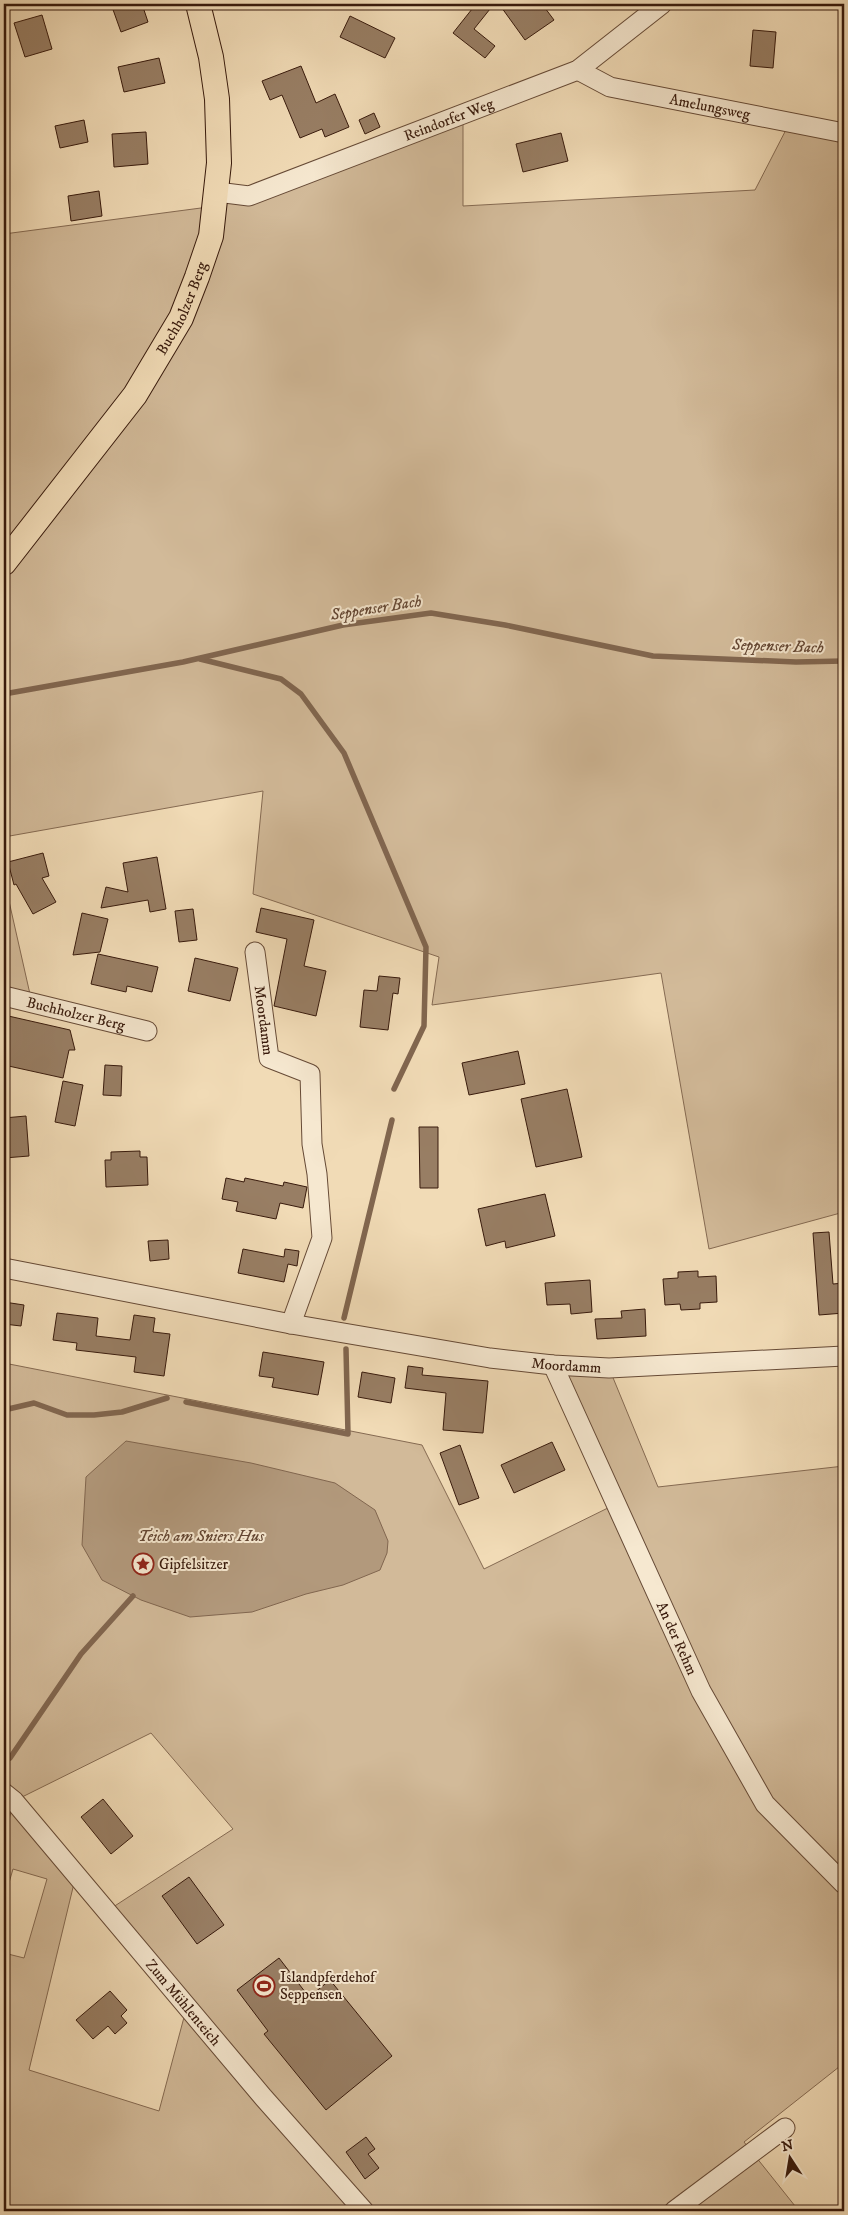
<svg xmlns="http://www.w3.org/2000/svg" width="848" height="2215" viewBox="0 0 848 2215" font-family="'IM FELL DW Pica',serif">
<rect width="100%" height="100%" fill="#f1dbb6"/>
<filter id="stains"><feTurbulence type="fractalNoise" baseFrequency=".004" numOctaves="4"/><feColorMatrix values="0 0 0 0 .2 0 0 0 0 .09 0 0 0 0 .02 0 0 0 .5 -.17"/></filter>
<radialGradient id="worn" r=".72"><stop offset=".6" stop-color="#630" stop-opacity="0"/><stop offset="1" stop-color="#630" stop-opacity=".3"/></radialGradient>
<g fill="#d2ba99" stroke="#856a52" fill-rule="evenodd">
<polygon points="463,114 463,206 755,190 790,122 844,133 844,1212 709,1249 661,973 432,1005 439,957 253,894 263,791 4,837 4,234 216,206 217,192 249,196"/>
<polygon points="4,879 32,1003 4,996"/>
<path d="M4,1363L422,1445L484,1569L616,1504L553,1365L609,1368L658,1487L844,1466V2063L744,2142L799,2211H4V1953L24,1958L47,1879L13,1869L4,1900V1838L14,1801L4,1793ZM151,1733L233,1829L107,1911L187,2006L159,2111L29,2070L76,1875L14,1801Z"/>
</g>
<polygon fill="#b2997c" stroke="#81664f" points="126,1441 251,1463 335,1483 375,1510 388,1541 387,1553 380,1570 343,1585 306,1594 252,1612 190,1617 141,1600 102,1580 82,1545 86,1477"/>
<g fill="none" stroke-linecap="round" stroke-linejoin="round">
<g stroke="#81664f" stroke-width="5.5">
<polyline points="200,659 281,679 301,694 344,753 426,947 424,1026 394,1089"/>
<polyline points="4,694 183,662 343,625 431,613 505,625 653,656 796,662 844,661"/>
<polyline points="344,1318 392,1120"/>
<polyline points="186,1402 348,1434 346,1349"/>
<polyline points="4,1410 34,1403 67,1415 94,1415 122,1412 167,1398"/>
<polyline points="10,1758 81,1654 133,1596"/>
</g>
</g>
<g fill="#987e64" stroke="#381a0c">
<polygon points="111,4 142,4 148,22 121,32"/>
<polygon points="476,4 494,4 474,29 495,46 485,58 453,33"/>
<polygon points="499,4 542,4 554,20 525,40"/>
<polygon points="42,15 52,49 25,57 14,23"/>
<polygon points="350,16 395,38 385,58 340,37"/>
<polygon points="753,30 776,32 773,68 750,66"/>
<polygon points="159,58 165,83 124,92 118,67"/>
<polygon points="301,66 316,103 335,94 349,127 325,137 322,129 300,138 282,95 270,100 262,81"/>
<polygon points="374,113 380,127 365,134 359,120"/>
<polygon points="84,120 88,142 60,148 55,126"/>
<polygon points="146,132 148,164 114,167 112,134"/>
<polygon points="561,133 568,161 523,172 516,144"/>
<polygon points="99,191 102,216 71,221 68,196"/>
<polygon points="43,853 49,876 42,878 56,902 33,914 16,884 14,885 8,862"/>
<polygon points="157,857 166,909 150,912 148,900 101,908 106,887 128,892 123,863"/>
<polygon points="261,908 314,920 304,966 326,971 316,1016 274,1006 287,939 256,932"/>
<polygon points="193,909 197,940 179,942 175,911"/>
<polygon points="82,913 108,919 100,952 73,955"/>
<polygon points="98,954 158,967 152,992 127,986 126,992 91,984"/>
<polygon points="195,958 238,968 230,1001 188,991"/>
<polygon points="379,976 400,978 398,994 393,993 388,1030 360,1027 364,990 377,991"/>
<polygon points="4,1015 70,1030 75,1050 69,1050 63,1078 4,1065"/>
<polygon points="518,1051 525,1084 469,1095 462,1063"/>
<polygon points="105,1065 122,1066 121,1096 103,1095"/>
<polygon points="63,1081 83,1085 75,1126 55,1122"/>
<polygon points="567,1089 582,1157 536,1167 521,1099"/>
<polygon points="26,1116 29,1156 4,1158 4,1118"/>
<polygon points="419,1127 438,1127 438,1188 420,1188"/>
<polygon points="140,1151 140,1157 147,1157 148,1185 106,1187 105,1160 111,1160 111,1152"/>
<polygon points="226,1178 244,1182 245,1178 283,1186 284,1182 307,1187 303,1208 280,1203 276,1219 236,1211 238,1202 222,1199"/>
<polygon points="545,1194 555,1236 506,1248 505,1241 486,1246 478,1209"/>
<polygon points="829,1232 833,1284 844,1283 844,1313 819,1315 813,1233"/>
<polygon points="168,1240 169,1259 150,1261 148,1241"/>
<polygon points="243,1249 284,1257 285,1249 299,1251 297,1266 288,1264 284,1282 238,1273"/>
<polygon points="698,1271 698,1277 716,1276 717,1302 700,1303 700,1309 681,1310 680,1304 665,1305 663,1279 678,1278 678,1272"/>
<polygon points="590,1280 592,1312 571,1314 570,1304 547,1305 545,1283"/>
<polygon points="4,1302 24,1305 21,1326 4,1324"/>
<polygon points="645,1309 646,1336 597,1339 595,1319 622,1318 621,1311"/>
<polygon points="57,1313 98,1318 96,1336 130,1340 134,1315 155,1318 153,1332 170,1334 164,1376 134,1372 136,1357 76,1350 77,1343 53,1340"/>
<polygon points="263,1352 324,1362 318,1395 272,1387 274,1378 259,1376"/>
<polygon points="408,1366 423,1368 422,1375 488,1381 483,1433 443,1430 446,1393 405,1388"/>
<polygon points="362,1372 395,1378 391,1403 358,1397"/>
<polygon points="552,1442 565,1470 514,1493 501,1465"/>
<polygon points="460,1445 479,1498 459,1505 440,1453"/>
<polygon points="103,1799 133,1836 111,1854 81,1817"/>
<polygon points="189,1877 224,1925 197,1944 162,1896"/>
<polygon points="279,1958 309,1997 330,1980 392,2056 326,2110 264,2034 268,2031 237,1990"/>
<polygon points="110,1991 127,2010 121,2016 127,2023 115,2034 108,2026 93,2039 76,2020"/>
<polygon points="366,2137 375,2149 368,2154 379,2168 365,2179 346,2152"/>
</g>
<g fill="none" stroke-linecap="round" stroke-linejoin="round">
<g stroke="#664a36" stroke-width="21">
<g id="minor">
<path id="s1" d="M578,70L610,87L844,133"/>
<path id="s2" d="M217,192L249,196L578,70L662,4"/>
<path id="s3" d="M255,952L269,1058L310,1074L312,1144L317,1174L322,1238L291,1324"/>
<path id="s4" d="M4,996L147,1031"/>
<path id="s5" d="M4,1268L291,1324L490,1358L553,1365L609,1368L844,1356"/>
<path id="s6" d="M553,1365L701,1691L765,1804L844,1884"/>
<path id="s7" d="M4,1793L14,1801L263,2097L364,2211"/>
<polyline points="674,2211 785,2128"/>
</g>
</g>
<g stroke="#381a0c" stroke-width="26">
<g id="major">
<path id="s8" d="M4,563L135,395L181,318L197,277L211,236L219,163L217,99L211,57L198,4"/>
</g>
</g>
<use href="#minor" stroke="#f6e8d0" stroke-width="19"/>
<use href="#major" stroke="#f1dbb6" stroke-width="24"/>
</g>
<defs>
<g id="sight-ring" transform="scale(1.125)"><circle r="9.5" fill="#f6e8d0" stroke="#8f2418" stroke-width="1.5"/><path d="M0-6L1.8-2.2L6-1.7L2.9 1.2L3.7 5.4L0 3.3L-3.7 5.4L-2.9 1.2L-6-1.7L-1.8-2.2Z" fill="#8f2418"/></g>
<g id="stadium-ring" transform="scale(1.125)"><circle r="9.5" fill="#f6e8d0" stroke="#8f2418" stroke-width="1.5"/><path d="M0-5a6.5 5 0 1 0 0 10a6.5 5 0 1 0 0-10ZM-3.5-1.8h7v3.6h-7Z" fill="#8f2418"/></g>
</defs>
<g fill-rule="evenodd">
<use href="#sight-ring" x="143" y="1564"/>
<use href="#stadium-ring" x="264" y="1986"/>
</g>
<g text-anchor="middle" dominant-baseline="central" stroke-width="4" stroke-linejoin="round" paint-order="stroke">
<g font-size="15" fill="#381a0c" stroke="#f6e8d0">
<text stroke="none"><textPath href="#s1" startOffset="138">Amelungsweg</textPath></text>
<text stroke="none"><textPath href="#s2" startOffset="246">Reindorfer Weg</textPath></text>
<text stroke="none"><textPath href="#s8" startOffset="312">Buchholzer Berg</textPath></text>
<text stroke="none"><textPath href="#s4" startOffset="74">Buchholzer Berg</textPath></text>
<text stroke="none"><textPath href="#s3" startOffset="69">Moordamm</textPath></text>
<text stroke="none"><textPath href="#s5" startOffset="571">Moordamm</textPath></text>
<text stroke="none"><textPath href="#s6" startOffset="300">An der Rehm</textPath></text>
<text stroke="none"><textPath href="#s7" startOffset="276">Zum Mühlenteich</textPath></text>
</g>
<g font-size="15" fill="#381a0c" stroke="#f6e8d0" text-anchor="start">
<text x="159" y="1564">Gipfelsitzer</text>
<text x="280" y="1977">Islandpferdehof<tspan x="280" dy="17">Seppensen</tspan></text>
</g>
<g font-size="16" font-style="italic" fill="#634633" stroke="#f6e8d0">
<text transform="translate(376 608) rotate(-9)">Seppenser Bach</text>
<text transform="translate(778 646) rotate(2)">Seppenser Bach</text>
<text x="201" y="1536">Teich am Sniers Hus</text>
</g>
</g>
<rect width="848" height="2215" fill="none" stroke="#f1dbb6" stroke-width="20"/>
<rect x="5" y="5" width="838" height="2205" fill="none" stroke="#381a0c" stroke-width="2.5"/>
<rect x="10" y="10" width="828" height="2195" fill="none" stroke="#381a0c"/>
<g transform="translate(790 2158) rotate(348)" stroke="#f6e8d0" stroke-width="4" paint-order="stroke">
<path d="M0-4L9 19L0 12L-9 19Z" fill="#381a0c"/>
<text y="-8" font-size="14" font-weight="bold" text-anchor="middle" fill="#381a0c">N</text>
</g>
<rect width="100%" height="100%" filter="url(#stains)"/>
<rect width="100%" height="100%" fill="url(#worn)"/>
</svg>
